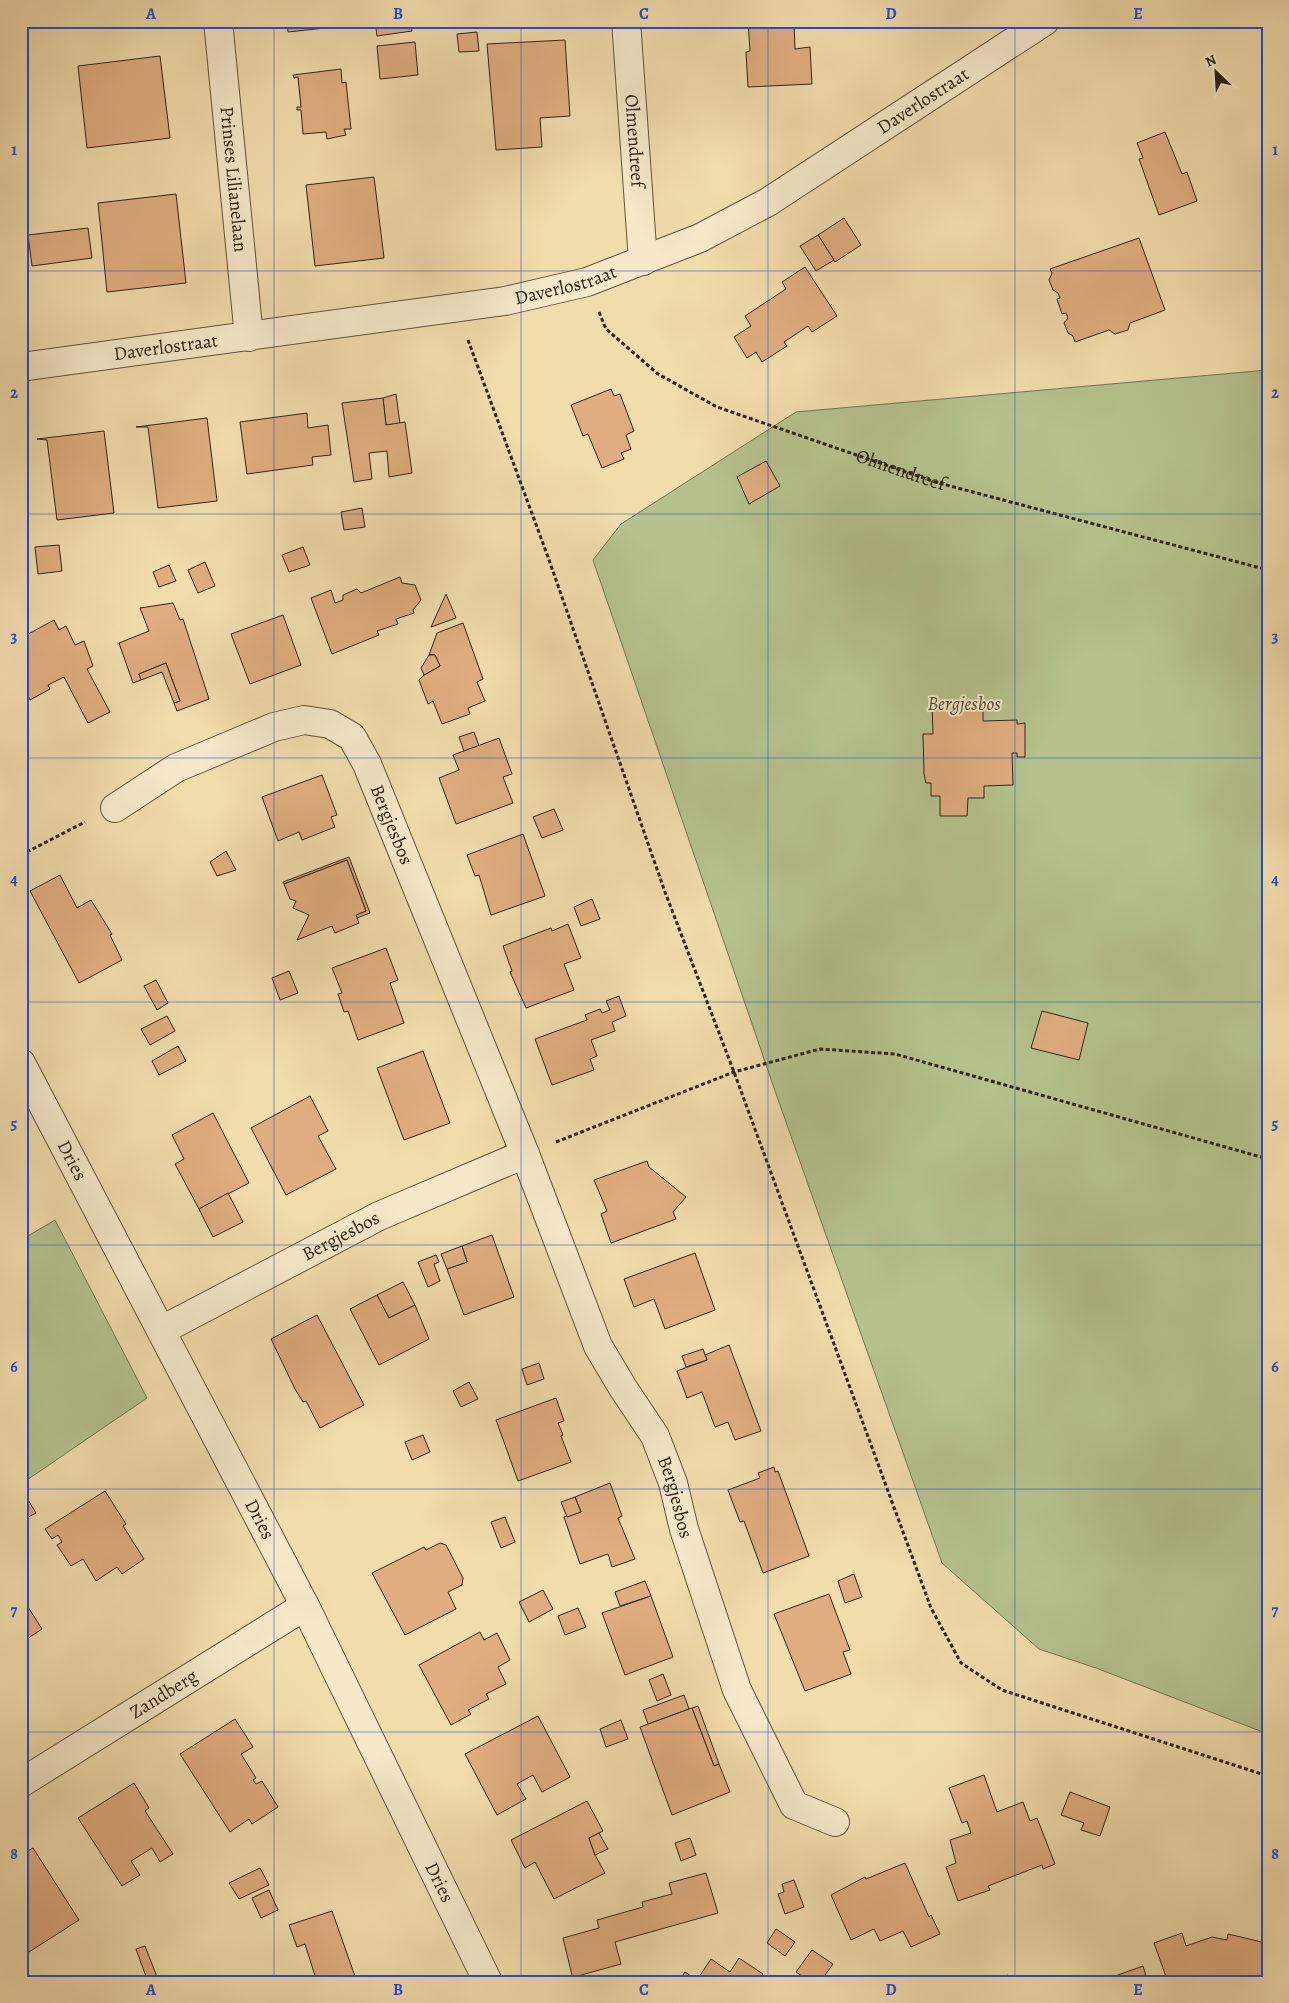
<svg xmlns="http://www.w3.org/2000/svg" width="1289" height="2003" viewBox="0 0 1289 2003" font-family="Alegreya,serif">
<rect width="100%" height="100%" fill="#f1dcac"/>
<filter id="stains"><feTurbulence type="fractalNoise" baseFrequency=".004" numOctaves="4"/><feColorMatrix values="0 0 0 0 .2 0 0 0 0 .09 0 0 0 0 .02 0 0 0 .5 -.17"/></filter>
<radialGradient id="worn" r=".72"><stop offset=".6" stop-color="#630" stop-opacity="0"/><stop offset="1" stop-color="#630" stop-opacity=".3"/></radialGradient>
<g fill="#b5c28d" stroke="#727352">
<polygon points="1268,370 1268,1734 1096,1668 1039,1649 942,1563 774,1088 593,560 621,524 796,412"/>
<polygon points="55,1220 147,1398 21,1484 21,1240"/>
</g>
<g fill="#dfad80" stroke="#2f2416">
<polygon points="287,21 324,21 325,28 288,32"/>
<polygon points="375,21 411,21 412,31 377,36"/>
<polygon points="748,21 797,21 794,22 795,49 810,47 812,84 748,87 746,52 750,51"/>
<polygon points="477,32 479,51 459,52 457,34"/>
<polygon points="565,40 570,116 540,118 542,147 496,150 487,44"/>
<polygon points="415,42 418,75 380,79 377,46"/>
<polygon points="160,56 170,138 87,148 78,66"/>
<polygon points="341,69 342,83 346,82 351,129 344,129 346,135 327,139 326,132 303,134 301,110 297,110 297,107 301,107 298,77 294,78 293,75"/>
<polygon points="1165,132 1182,174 1187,172 1197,201 1159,215 1139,159 1143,158 1137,143"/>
<polygon points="21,145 26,185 21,186"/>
<polygon points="374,177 384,258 315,266 306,185"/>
<polygon points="21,186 23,186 27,216 21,217"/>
<polygon points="176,194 186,283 107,292 98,203"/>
<polygon points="844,218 861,245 835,262 818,235"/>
<polygon points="88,228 92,258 32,266 28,235"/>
<polygon points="818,235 834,260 816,271 800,246"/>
<polygon points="1139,238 1165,310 1130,323 1128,330 1115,334 1109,330 1075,342 1073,336 1068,333 1064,323 1068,318 1066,313 1062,314 1057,299 1060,298 1058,293 1053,290 1049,280 1052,273 1050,269"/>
<polygon points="805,267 837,316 812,332 808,326 784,342 787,346 762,362 756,352 747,358 734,337 751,326 745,316 786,289 782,282"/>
<polygon points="611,389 614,396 620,394 634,431 626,435 631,449 621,453 624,459 602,468 588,434 583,436 571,405"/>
<polygon points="396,394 400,424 386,425 383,398"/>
<polygon points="383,398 386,425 405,422 412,473 389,477 387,451 369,453 372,479 354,482 342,403"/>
<polygon points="307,413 308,428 328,425 331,455 312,457 313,465 247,474 240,422"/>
<polygon points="207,418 217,501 158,508 148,427 136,427"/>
<polygon points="104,431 114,513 57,520 47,440 37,439"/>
<polygon points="766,461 780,486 749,504 737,477"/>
<polygon points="362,508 365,527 344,530 341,512"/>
<polygon points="59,545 62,571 38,574 35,547"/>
<polygon points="303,547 310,565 289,572 282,555"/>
<polygon points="205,562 215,586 198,593 188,570"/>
<polygon points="169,565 176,581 159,587 153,572"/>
<polygon points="400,577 402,583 415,585 421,600 413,610 414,613 396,619 398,624 377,631 379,635 332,654 311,598 331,590 335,603 343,600 343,595 357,589 361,593"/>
<polygon points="446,594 456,618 431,627"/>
<polygon points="173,603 180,620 183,619 209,699 177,711 174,703 180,701 166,663 139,674 141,680 133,683 119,643 149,631 140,608"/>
<polygon points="283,615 301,665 250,684 231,634"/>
<polygon points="54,620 59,630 66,626 75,645 84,641 93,666 87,669 110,712 88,723 64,677 48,685 50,689 30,700 21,683 21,638"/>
<polygon points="463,623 483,679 477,682 485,701 468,708 470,714 442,724 433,701 428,704 419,680 424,675 440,666 435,655 429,655 437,633"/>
<polygon points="429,655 435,655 440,666 424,675 421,668"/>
<polygon points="166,663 180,701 174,703 162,672 141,680 139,674"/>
<polygon points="983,701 983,721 1017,720 1017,724 1025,723 1025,757 1017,757 1017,753 1012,753 1013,785 984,786 984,798 968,798 967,816 940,816 940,796 931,796 931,783 926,783 924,774 923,734 933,734 932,702"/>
<polygon points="474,732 479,746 464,751 459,737"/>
<polygon points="499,738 512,774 503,777 513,803 456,824 439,778 459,770 453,755"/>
<polygon points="322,775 337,815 331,817 335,827 302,840 299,832 278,841 262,797"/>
<polygon points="554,809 563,830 542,838 533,817"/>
<polygon points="523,834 545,896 491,915 479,875 475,876 467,855"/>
<polygon points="226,851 236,870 217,876 210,862"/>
<polygon points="349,857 370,913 357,918 356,915 366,911 347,860 284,884 283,882"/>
<polygon points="347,860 366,911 356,915 359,923 335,933 332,926 297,940 309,915 293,908 296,901 290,899 284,884"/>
<polygon points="60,875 77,908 91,900 112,934 110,935 122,960 79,983 30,891"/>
<polygon points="592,899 600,919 581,926 574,907"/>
<polygon points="568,924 581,958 564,964 574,990 526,1008 510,972 512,971 503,946 551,928 552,931"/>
<polygon points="386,948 398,980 390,983 404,1023 358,1040 348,1011 344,1012 338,994 342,993 332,968"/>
<polygon points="289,971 298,993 280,1000 272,978"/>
<polygon points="156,980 168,1003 157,1010 144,986"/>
<polygon points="619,996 626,1016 612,1022 615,1031 591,1040 597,1056 590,1059 594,1070 552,1085 535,1039 587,1020 585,1015 600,1009 602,1013 610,1010 606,1001"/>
<polygon points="1042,1011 1088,1023 1079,1060 1031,1048"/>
<polygon points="167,1016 175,1031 150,1045 141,1029"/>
<polygon points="178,1046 186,1061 159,1075 152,1061"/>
<polygon points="423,1051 450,1123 404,1140 377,1068"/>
<polygon points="310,1096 328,1131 318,1136 336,1169 286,1195 251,1128"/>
<polygon points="213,1113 249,1183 199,1209 175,1164 184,1159 172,1135"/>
<polygon points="647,1161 649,1167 686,1197 673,1212 676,1219 611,1243 601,1214 607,1211 594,1180"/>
<polygon points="228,1193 243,1222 213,1237 199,1209"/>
<polygon points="492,1235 514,1297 464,1315 447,1269 467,1262 462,1246"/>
<polygon points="462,1246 467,1262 447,1269 441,1254"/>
<polygon points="695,1253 715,1310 665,1329 654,1299 634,1307 624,1279"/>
<polygon points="436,1255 439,1262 434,1264 440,1281 428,1287 418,1262"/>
<polygon points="403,1282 415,1305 389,1318 377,1295"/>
<polygon points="377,1295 389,1318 415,1305 429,1339 379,1365 350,1309"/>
<polygon points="317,1315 364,1405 320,1428 306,1401 303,1402 295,1389 271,1339"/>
<polygon points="729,1345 761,1431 735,1440 728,1422 715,1427 702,1392 687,1398 677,1371 707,1360 705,1355"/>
<polygon points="703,1349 707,1360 686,1367 682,1356"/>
<polygon points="539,1363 544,1379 527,1385 522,1369"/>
<polygon points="469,1382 478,1399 461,1407 453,1391"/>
<polygon points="556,1398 564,1421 558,1423 563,1435 561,1436 571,1462 518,1481 496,1420"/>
<polygon points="423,1435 430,1452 412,1460 405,1442"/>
<polygon points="774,1467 775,1472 778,1471 809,1556 763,1573 744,1521 740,1522 728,1490 760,1478 758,1473"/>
<polygon points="610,1483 622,1516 618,1518 635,1559 612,1567 608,1554 580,1564 564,1517 581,1512 575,1497"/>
<polygon points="105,1491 126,1524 123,1526 144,1559 122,1574 117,1567 96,1581 83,1559 71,1566 57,1545 62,1542 58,1535 52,1539 45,1529"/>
<polygon points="24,1493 36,1513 21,1521 21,1495"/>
<polygon points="575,1497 581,1512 567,1517 561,1502"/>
<polygon points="505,1517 515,1542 501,1548 491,1522"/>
<polygon points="440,1543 446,1545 463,1578 462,1585 448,1592 456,1609 405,1635 372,1573 424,1547 426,1550"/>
<polygon points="854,1574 862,1597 845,1603 838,1581"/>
<polygon points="645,1581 651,1596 620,1606 615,1592"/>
<polygon points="543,1590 553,1609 529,1622 519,1602"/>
<polygon points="829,1594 850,1650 843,1652 851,1674 805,1691 774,1614"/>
<polygon points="21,1596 42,1629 21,1643"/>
<polygon points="651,1596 673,1657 625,1675 602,1613"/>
<polygon points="578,1608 586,1627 565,1635 558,1616"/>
<polygon points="480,1632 484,1640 497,1633 510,1660 498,1667 506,1684 486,1694 489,1699 468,1710 471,1714 451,1725 419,1665"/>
<polygon points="663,1674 671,1695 657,1701 649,1680"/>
<polygon points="684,1695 689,1709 648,1724 643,1710"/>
<polygon points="698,1706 719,1764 714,1766 692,1708"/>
<polygon points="692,1708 714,1766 719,1764 730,1792 672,1815 640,1727"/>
<polygon points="538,1716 570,1777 542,1792 533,1775 517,1784 526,1799 497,1815 465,1754"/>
<polygon points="235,1719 253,1747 241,1754 256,1778 253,1780 256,1784 262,1781 278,1807 252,1824 249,1819 230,1832 180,1754"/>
<polygon points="621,1720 628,1739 606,1747 600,1729"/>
<polygon points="984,1775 997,1812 1023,1802 1030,1821 1037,1818 1055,1864 1043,1869 1042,1865 988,1886 990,1890 958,1901 946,1867 956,1863 950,1840 971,1833 967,1821 962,1823 949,1788"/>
<polygon points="134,1783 149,1808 145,1811 173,1854 160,1862 152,1848 131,1861 140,1875 122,1886 78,1818"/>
<polygon points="1070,1792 1110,1807 1100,1836 1081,1830 1084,1823 1061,1815"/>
<polygon points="587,1801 603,1831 589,1838 595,1855 605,1873 554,1899 535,1862 525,1868 511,1840"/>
<polygon points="599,1833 608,1849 595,1855 589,1838"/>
<polygon points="690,1838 696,1855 681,1861 675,1843"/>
<polygon points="33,1848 79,1920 29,1952 21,1940 21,1855"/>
<polygon points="905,1863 929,1917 931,1915 940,1934 911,1947 903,1931 880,1941 874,1929 851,1940 831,1895 865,1877 866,1879"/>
<polygon points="260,1868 269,1885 239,1899 229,1883"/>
<polygon points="706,1873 718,1913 615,1942 621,1964 574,1977 572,1975 563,1938 599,1928 597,1920 643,1907 642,1902 672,1894 669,1883"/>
<polygon points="794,1880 804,1907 785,1914 778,1894 784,1892 782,1884"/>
<polygon points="269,1890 278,1910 261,1918 252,1898"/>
<polygon points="332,1911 357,1982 317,1982 305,1944 297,1947 289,1925"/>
<polygon points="776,1929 795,1942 785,1956 767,1943"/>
<polygon points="1182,1933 1186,1946 1212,1937 1227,1940 1228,1934 1266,1943 1265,1947 1268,1948 1268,1982 1168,1982 1154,1943"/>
<polygon points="145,1946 159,1982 148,1982 136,1949"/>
<polygon points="812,1950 833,1964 820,1982 811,1982 796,1972"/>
<polygon points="739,1958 763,1974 758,1982 678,1982 685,1972 697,1980 711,1959 730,1972"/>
<polygon points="1143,1966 1148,1982 1101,1982 1101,1981"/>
<polygon points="1008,1975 1011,1982 991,1982"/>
</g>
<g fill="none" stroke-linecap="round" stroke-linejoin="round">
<g stroke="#60523c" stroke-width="30">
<g id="minor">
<path id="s2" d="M218,21L249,337"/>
<path id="s3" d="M626,21L643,261"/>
<path id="s4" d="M21,367L505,301L587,282L700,238L768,202L1045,21"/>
<path id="s5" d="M115,808L176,768L274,727L304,720L330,724L352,737L367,764L525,1154L598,1346L623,1388L655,1436L673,1483L684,1529L737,1690L794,1805L835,1822"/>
<path id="s6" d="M21,1063L305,1606L488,1982"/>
<path id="s7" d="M162,1330L379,1216L525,1154"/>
<path id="s8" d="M21,1783L305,1606"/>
</g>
</g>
<g stroke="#2f2416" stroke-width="3" stroke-dasharray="4 2.5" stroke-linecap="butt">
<path id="s1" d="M599,312L606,329L658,374L717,407L935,482L1268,570"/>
<polyline points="468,340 548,557 665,892 734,1072 931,1608 961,1663 1002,1690 1268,1776"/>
<polyline points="21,855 85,822"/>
<polyline points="556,1142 734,1072 820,1049 895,1054 1268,1159"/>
</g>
<use href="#minor" stroke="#f6e8c9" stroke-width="28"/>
</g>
<path fill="none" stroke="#1d4ed8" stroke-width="1" stroke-opacity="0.55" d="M274,21V1982M521,21V1982M768,21V1982M1015,21V1982M21,271H1268M21,514H1268M21,758H1268M21,1002H1268M21,1245H1268M21,1489H1268M21,1732H1268"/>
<g text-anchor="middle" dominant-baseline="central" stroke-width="4" stroke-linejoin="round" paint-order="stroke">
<g font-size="19" fill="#2f2416" stroke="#f6e8c9">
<text stroke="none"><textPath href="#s4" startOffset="956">Daverlostraat</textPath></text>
<text stroke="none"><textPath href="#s3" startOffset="120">Olmendreef</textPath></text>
<text stroke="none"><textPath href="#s2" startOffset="159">Prinses Lilianelaan</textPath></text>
<text stroke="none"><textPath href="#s4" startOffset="551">Daverlostraat</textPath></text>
<text stroke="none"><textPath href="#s4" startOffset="146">Daverlostraat</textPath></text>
<text stroke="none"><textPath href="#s1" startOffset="349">Olmendreef</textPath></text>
<text stroke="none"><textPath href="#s5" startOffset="358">Bergjesbos</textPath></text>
<text stroke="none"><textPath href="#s6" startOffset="110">Dries</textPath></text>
<text stroke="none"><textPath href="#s7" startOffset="202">Bergjesbos</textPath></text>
<text stroke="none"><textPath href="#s5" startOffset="1090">Bergjesbos</textPath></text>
<text stroke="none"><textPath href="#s6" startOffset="515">Dries</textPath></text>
<text stroke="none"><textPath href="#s8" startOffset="168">Zandberg</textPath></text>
<text stroke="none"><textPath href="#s6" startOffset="920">Dries</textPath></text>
</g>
<g font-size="19" font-style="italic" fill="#504c34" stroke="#f6e8c9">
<text x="964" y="704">Bergjesbos</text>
</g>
</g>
<rect width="1289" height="2003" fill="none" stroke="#f1dcac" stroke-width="55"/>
<g transform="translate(1216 72) rotate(335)" stroke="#f6e8c9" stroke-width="4" paint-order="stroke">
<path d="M0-4L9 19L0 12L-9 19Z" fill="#2f2416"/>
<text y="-8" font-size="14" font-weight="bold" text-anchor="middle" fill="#2f2416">N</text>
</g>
<rect x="28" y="28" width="1234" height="1948" fill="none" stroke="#1d4ed8" stroke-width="2"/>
<g font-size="16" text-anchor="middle" font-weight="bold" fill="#1d4ed8">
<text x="151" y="19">A</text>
<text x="398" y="19">B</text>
<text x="644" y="19">C</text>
<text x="891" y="19">D</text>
<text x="1138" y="19">E</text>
<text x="14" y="155">1</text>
<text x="1275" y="155">1</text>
<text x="14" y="398">2</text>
<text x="1275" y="398">2</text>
<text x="14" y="642">3</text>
<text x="1275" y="642">3</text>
<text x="14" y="885">4</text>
<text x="1275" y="885">4</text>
<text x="14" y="1129">5</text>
<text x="1275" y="1129">5</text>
<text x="14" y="1372">6</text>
<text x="1275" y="1372">6</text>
<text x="14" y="1616">7</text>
<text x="1275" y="1616">7</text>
<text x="14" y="1859">8</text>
<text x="1275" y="1859">8</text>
<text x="151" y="1995">A</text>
<text x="398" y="1995">B</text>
<text x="644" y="1995">C</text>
<text x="891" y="1995">D</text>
<text x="1138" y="1995">E</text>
</g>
<rect width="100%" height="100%" filter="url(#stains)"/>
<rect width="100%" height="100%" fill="url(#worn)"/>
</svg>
